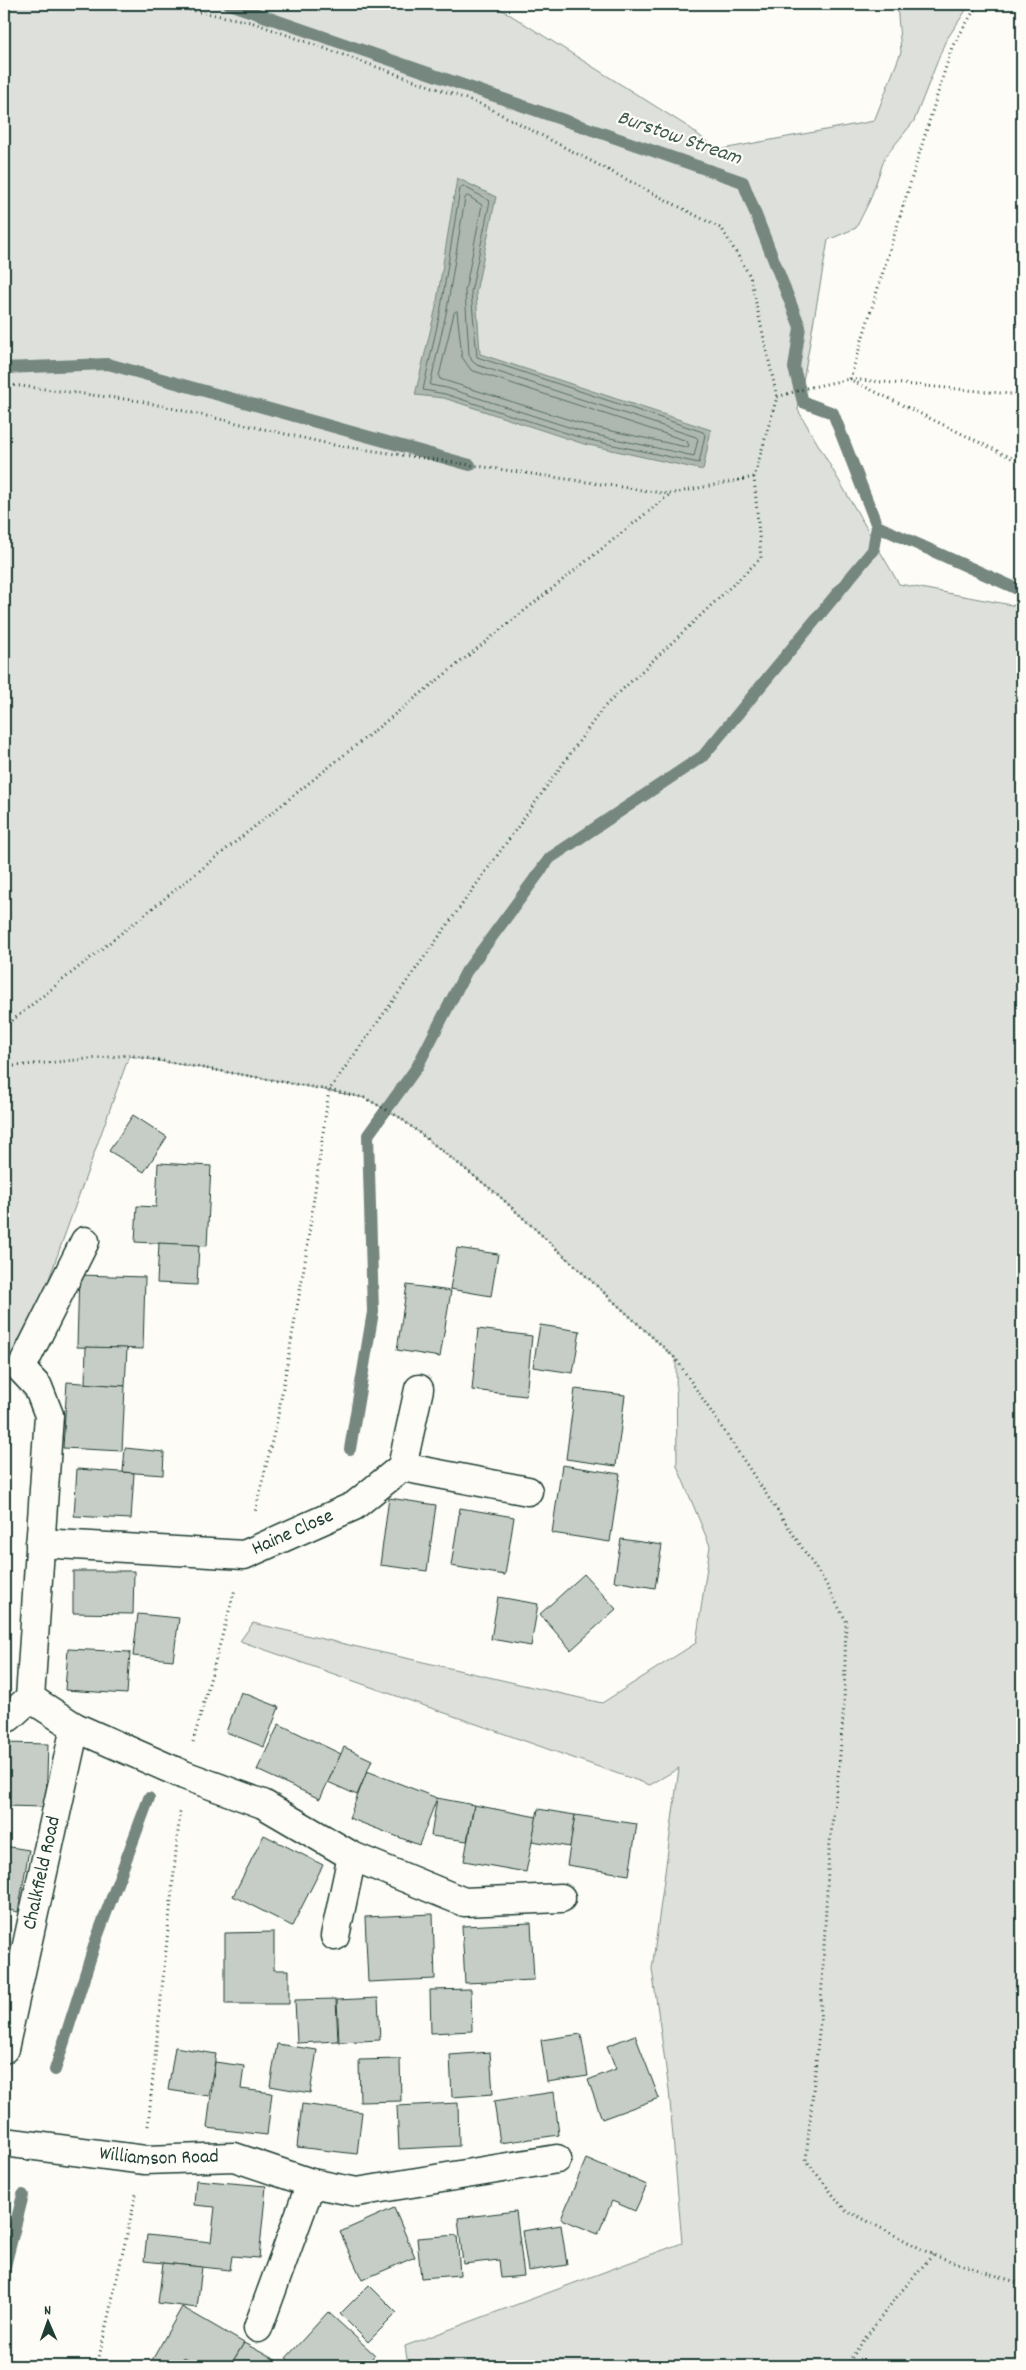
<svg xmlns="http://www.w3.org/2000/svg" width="1026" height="2370" viewBox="0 0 1026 2370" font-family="Dekko,sans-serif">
<rect width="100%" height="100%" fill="#fdfcf7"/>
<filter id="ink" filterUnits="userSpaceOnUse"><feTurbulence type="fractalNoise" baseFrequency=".02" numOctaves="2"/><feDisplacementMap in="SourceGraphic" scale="10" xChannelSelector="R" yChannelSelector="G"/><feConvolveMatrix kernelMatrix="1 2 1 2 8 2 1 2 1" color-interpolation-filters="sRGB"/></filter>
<g filter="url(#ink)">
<polygon fill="#dde0db" stroke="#7e8e88" points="4,4 493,4 690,128 717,150 874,121 901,52 897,4 970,4 945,42 914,121 885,157 870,200 856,228 828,240 798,410 899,584 1022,607 1022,2366 408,2366 405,2346 682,2243 669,2090 652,1969 679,1768 650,1785 240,1641 253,1623 602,1703 696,1643 710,1546 677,1466 676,1359 497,1194 399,1117 365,1098 274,1080 129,1056 45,1290 8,1360 4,1362"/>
<polygon fill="#aeb8b1" stroke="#75877f" points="457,178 496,197 476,292 480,354 711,430 703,470 584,444 444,398 415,395 436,307"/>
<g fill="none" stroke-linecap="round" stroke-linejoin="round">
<g stroke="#586e66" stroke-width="1">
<polygon points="463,186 490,201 471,292 477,357 703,432 705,435 699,463 585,439 445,394 423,390 441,308 460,189"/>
<polygon points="468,196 482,205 465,291 469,354 472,361 477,365 696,437 698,439 694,456 587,433 447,388 430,385 447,309 465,198"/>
<polygon points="457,311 462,357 471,370 687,441 689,446 686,447 589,426 440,379 439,376 454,313"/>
</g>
<g stroke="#75877f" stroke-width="12">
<polyline points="229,4 743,182 800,327 794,368 803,402 833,413 877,526 1022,591"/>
<polyline points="4,368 108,364 470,465"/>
<polyline points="350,1449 373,1312 368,1135 417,1067 466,972 550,858 703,756 873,550 877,526"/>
<polyline points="55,2070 96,1940 149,1798"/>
<polyline points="4,2270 23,2195"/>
</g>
</g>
<g fill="#c6cdc7" stroke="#1f3d34">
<polygon points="133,1115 167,1137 144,1172 109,1151"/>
<polygon points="158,1163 211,1166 207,1246 135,1242 137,1206 156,1207"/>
<polygon points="159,1243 199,1245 197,1285 157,1283"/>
<polygon points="457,1248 498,1254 491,1296 450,1289"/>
<polygon points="79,1275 145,1277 143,1349 77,1347"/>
<polygon points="407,1285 451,1291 440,1357 397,1350"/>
<polygon points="540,1325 580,1331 573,1373 533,1367"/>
<polygon points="478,1329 532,1336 526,1396 472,1390"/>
<polygon points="86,1347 127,1348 125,1386 85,1384"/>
<polygon points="67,1382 125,1386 122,1451 63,1448"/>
<polygon points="575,1389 625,1395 616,1466 566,1459"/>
<polygon points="4,1428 8,1476 4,1476"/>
<polygon points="125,1448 164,1452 163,1475 123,1472"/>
<polygon points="562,1465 620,1474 610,1542 552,1533"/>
<polygon points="77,1469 134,1473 131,1519 74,1516"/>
<polygon points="389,1498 436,1505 427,1571 380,1565"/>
<polygon points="460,1508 514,1517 505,1575 451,1566"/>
<polygon points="621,1539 662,1545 655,1588 614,1581"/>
<polygon points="73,1571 134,1571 133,1614 73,1613"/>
<polygon points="584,1574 616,1609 571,1650 540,1614"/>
<polygon points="498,1597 538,1604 531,1646 491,1639"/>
<polygon points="138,1614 179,1618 173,1660 133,1656"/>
<polygon points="68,1649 130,1652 127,1694 65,1690"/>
<polygon points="241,1692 279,1707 264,1747 226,1732"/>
<polygon points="279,1724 341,1754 320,1799 257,1770"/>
<polygon points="4,1743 48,1744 46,1807 4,1806"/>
<polygon points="344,1747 372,1760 357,1795 328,1782"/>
<polygon points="367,1771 437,1798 419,1845 349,1818"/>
<polygon points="437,1798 474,1805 467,1841 431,1836"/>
<polygon points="474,1805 537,1817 526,1872 464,1861"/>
<polygon points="538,1809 575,1815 570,1847 532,1841"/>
<polygon points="575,1815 637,1824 629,1875 567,1865"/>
<polygon points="264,1835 323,1865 292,1926 233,1896"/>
<polygon points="4,1846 29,1850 18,1912 4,1909"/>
<polygon points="433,1914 435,1979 368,1982 365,1917"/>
<polygon points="531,1923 534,1980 465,1983 462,1926"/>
<polygon points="274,1932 274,1970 289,1970 289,2004 225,2004 225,1933"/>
<polygon points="471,1989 472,2031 431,2033 430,1990"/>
<polygon points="378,1998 380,2040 339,2042 337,2000"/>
<polygon points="336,1999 338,2041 297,2043 295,2000"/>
<polygon points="581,2034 588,2076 547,2082 541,2040"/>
<polygon points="635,2035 659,2098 602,2119 588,2080 616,2069 607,2046"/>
<polygon points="277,2044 317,2050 310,2093 270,2086"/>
<polygon points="175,2047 216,2054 209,2096 168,2090"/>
<polygon points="490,2052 493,2094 452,2097 450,2055"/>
<polygon points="400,2059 401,2101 360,2102 359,2060"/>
<polygon points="215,2062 244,2066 241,2089 272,2093 267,2135 207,2128"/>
<polygon points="554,2092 559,2135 500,2143 494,2101"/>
<polygon points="458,2103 459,2146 399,2149 397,2106"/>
<polygon points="302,2104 362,2112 357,2154 297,2147"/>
<polygon points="586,2159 647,2185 635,2211 612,2201 598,2234 561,2219"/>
<polygon points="196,2180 266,2186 259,2258 232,2256 230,2270 144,2261 147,2235 211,2242 215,2207 194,2205"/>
<polygon points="394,2208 415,2257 362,2280 340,2232"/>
<polygon points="516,2211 524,2276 501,2278 499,2260 463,2264 458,2218"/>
<polygon points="561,2225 567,2265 528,2271 522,2231"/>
<polygon points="457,2235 460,2275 421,2278 417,2238"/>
<polygon points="163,2263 202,2267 197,2308 158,2303"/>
<polygon points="369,2285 397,2313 368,2342 340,2314"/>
<polygon points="182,2307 244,2343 230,2366 201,2366 184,2357 179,2366 157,2366 151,2362"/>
<polygon points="328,2312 375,2355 364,2366 295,2366 286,2358"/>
<polygon points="244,2343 277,2361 274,2366 230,2366"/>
</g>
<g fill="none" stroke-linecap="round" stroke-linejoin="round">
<g stroke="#1f3d34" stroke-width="31">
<g id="minor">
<polyline points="402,1467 419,1389"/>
<path id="s1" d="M40,1543L244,1555L354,1506L402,1467L528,1491"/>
<polyline points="30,1698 49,1415 38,1387 21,1369 85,1241"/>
<polyline points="4,1719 9,1717 30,1698 75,1727 184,1775 263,1804 352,1856 464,1902 561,1898"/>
<polyline points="335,1936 352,1856"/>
<path id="s2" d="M4,2049L75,1727"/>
<path id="s3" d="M4,2142L145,2160L234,2157L311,2183L357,2192L557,2159"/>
<polyline points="258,2328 311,2183"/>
</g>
</g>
<g stroke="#1f3d34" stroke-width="3" stroke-dasharray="1 4" stroke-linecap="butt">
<polyline points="160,4 251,22 483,105 722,229 750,276 777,397"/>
<polyline points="850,379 952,47 978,4"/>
<polyline points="853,381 1022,463"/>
<polyline points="4,384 140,401 334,445 669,494 754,477 777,397 807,388 850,379 1022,395"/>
<polyline points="754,477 761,558 603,708 329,1090 365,1098 399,1117 497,1194 676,1359 825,1582 846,1621 844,1705 839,1767 829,1851 820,2022 806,2160 844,2209 933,2255 1022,2284"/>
<polyline points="4,1027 669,495"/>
<polyline points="4,1067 129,1055 329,1090 305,1262 278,1416 255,1512"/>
<polyline points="193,1742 235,1589"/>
<polyline points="148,2126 180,1812"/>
<polyline points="97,2366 136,2194"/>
<path d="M846,2366C872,2327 901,2290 933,2255"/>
</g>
<use href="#minor" stroke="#fdfcf7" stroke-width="28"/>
</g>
</g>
<g text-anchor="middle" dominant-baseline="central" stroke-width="4.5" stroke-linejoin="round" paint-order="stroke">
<g font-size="20" fill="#1f3d34" stroke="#fdfcf7">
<text stroke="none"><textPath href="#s1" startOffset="258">Haine Close</textPath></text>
<text stroke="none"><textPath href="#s2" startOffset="180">Chalkfield Road</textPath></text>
<text stroke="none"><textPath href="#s3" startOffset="156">Williamson Road</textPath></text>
</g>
<g font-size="21" font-style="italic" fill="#435c53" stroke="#fdfcf7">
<text transform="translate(679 139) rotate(19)">Burstow Stream</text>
</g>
</g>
<rect width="1026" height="2370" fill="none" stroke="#fdfcf7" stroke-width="20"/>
<rect x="10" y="10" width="1006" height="2350" fill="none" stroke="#1f3d34" stroke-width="2" filter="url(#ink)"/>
<g transform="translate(48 2322) rotate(358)" stroke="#fdfcf7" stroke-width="4" paint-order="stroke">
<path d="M0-4L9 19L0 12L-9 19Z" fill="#1f3d34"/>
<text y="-8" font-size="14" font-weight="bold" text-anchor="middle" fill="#1f3d34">N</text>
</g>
</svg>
